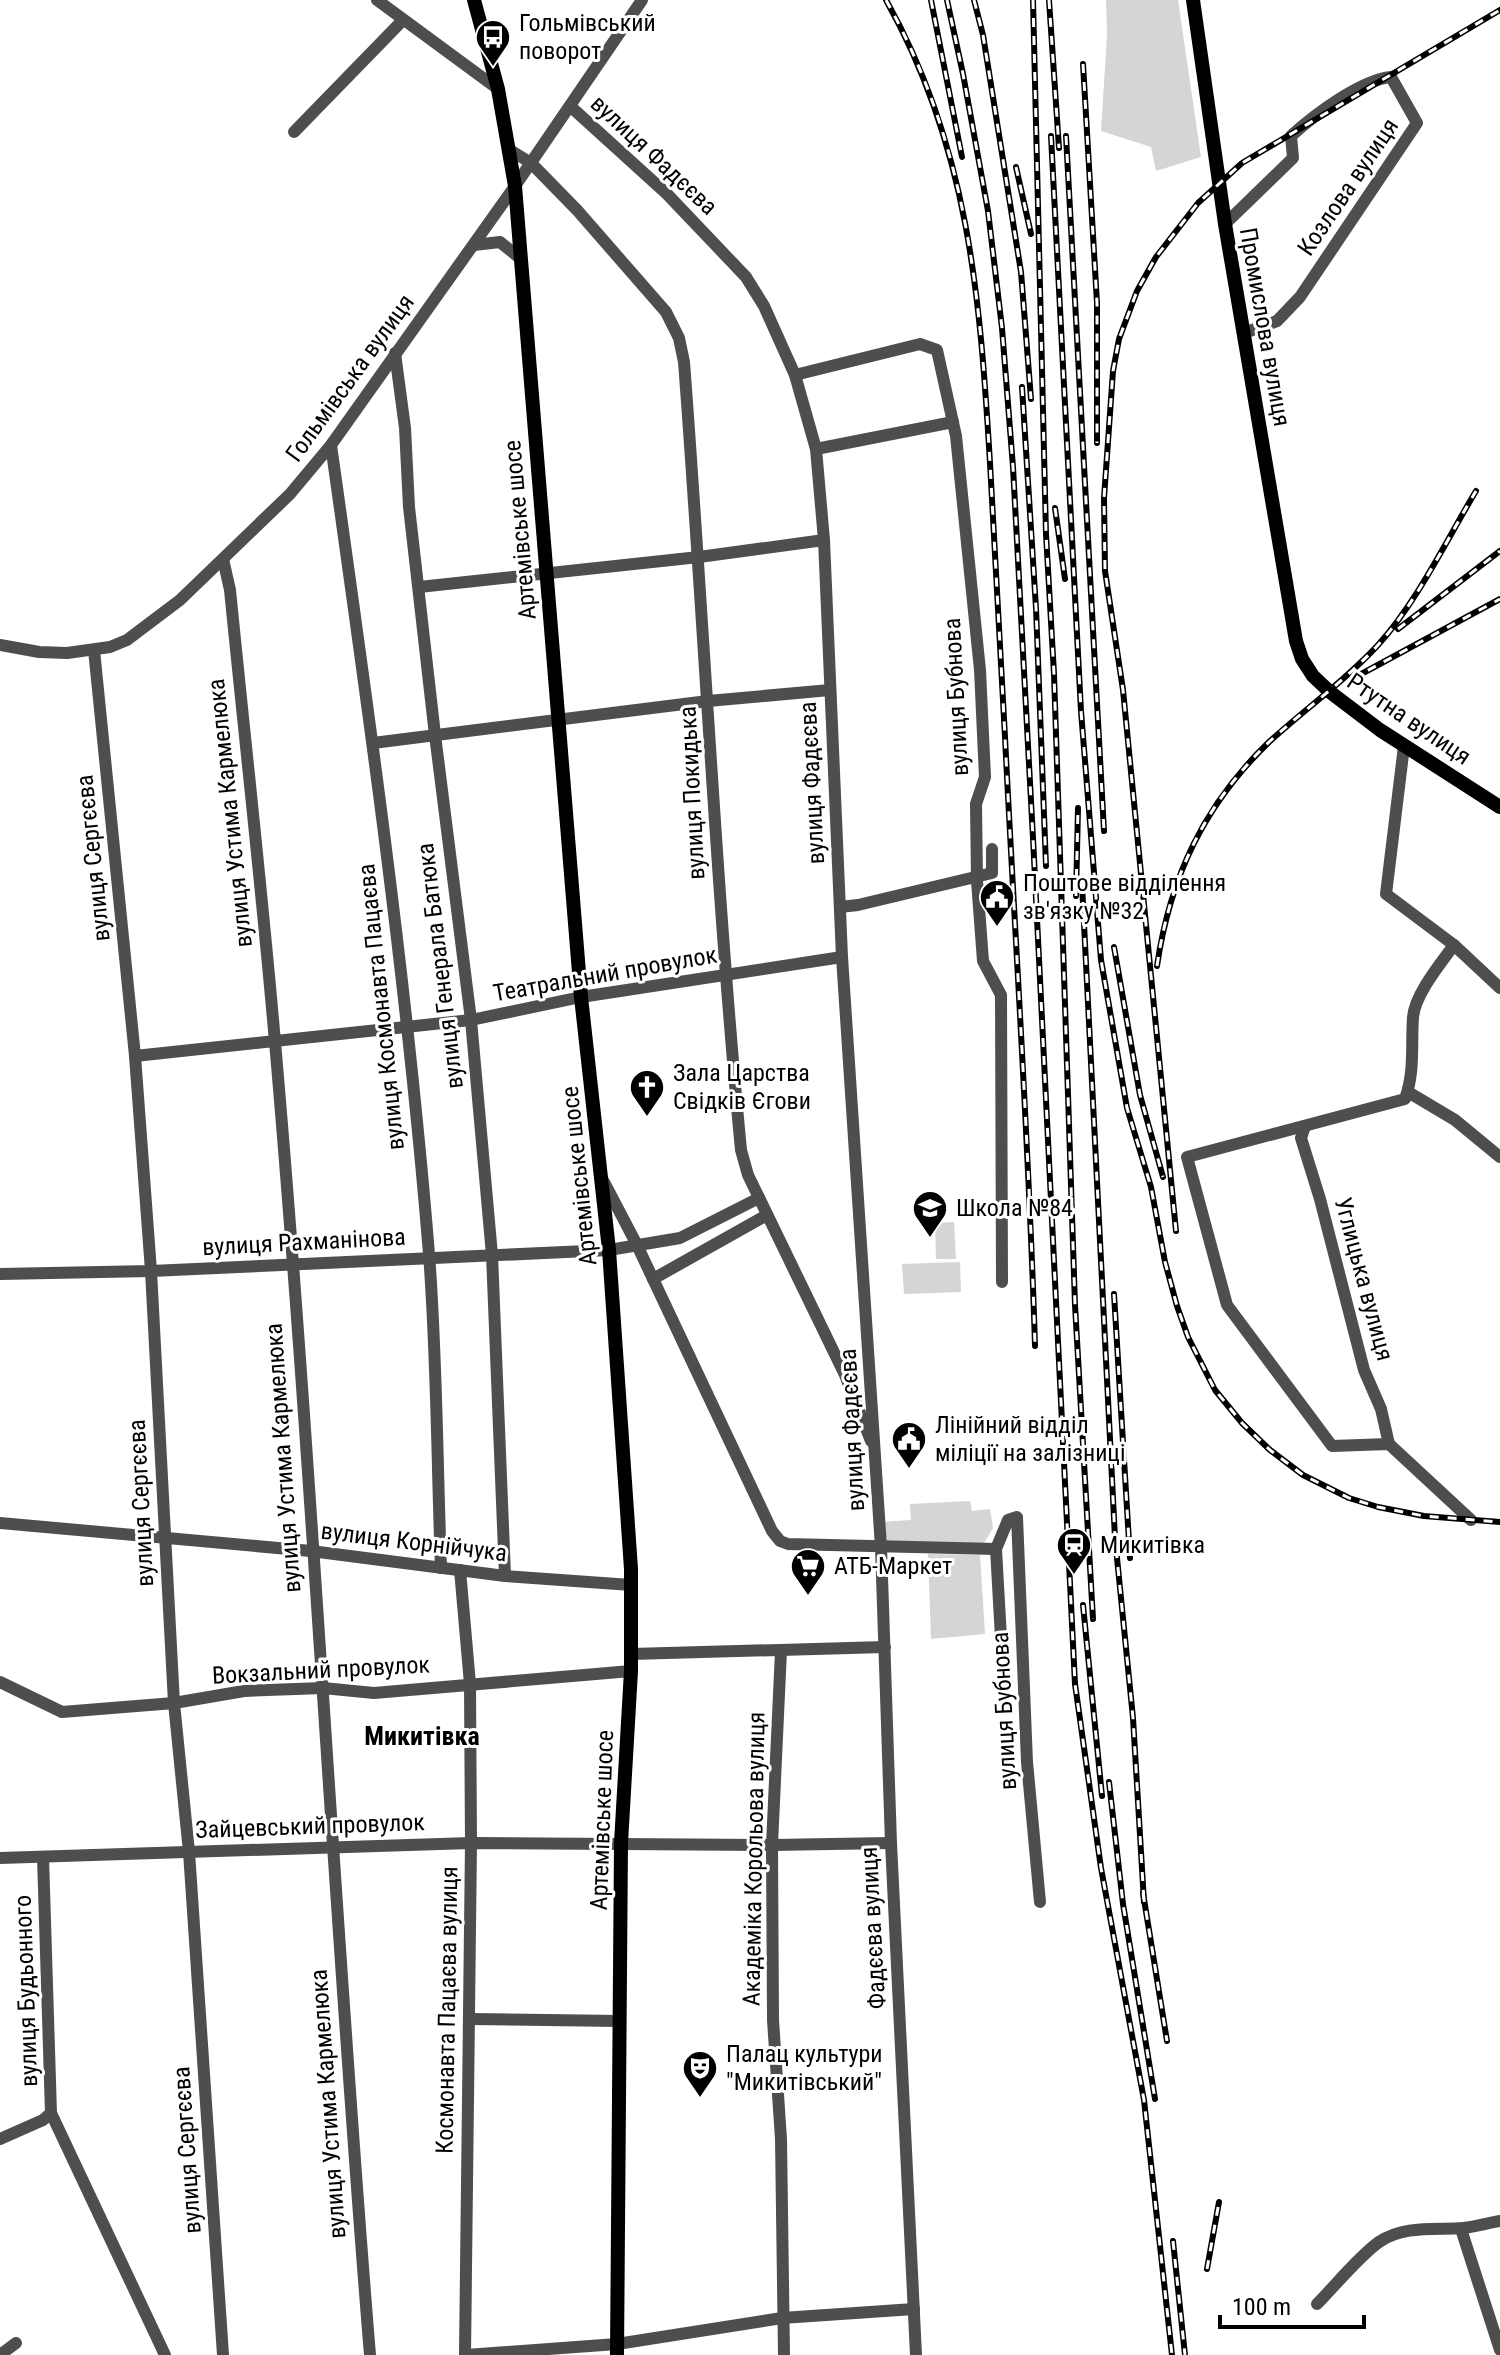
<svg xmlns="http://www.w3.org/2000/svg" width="1500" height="2355" viewBox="0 0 1500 2355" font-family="'Roboto Condensed',sans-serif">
<rect width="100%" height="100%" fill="#fff"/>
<g fill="#d5d5d5">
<polygon points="1106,0 1178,0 1201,157 1156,171 1151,147 1101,131 1107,35"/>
<polygon points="954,1222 956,1259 936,1259 935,1223"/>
<polygon points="960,1262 961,1292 904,1294 902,1264"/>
<polygon points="970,1501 972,1511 990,1509 993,1528 980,1550 881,1547 880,1522 911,1520 910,1504"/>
<polygon points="928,1554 980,1555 985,1634 931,1639"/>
</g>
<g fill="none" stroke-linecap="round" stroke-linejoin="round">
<g stroke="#4e4e4e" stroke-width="12">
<polyline points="377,0 498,89"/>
<polyline points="570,106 667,194 746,277 764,306 795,375 816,449 824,540 842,957 881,1547 891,1843 916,2355"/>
<polyline points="294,132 403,20"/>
<path d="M510,150L531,163L577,210L666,312L679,338L684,362C704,625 716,888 741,1150L748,1175L845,1375L871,1441"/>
<path d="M1225,224L1293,158L1291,136C1313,116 1360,80 1391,77L1417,123L1300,297L1277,321L1244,333"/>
<polyline points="474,245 500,242 521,259"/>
<polyline points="395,353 405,428 409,507 435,735 471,1020 492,1255 505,1576"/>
<polyline points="795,375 920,344 937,350 956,436 980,670 985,777 976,804 977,881 983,961 1001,995 1002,1282"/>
<path d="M331,445C369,714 407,983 429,1254C437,1358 437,1464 441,1568"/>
<polyline points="816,449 953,422"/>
<path d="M223,559L230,590C245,741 262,891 275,1042C313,1479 334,1918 370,2355"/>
<polyline points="419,587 699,557 824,540"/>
<polyline points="0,645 39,652 67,653 110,647 127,640 180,600 290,494 331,445 515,186 642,0"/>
<polyline points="94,650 135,1056 151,1271 174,1703 189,1852 223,2355"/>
<polyline points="373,743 708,701 830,690"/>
<polyline points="1404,746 1386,894 1454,945 1500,988"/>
<polyline points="840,907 858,905 992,873 992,849"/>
<path d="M1454,945C1441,963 1415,994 1413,1017C1411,1046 1415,1071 1405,1099L1187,1157L1227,1305L1332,1446L1389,1444L1471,1520"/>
<polyline points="135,1056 471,1020 581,997 842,957"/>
<polyline points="1408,1092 1455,1120 1500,1157"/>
<polyline points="1305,1126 1301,1138 1320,1199 1364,1370 1381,1409 1389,1444"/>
<polyline points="604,1182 637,1245 772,1531 780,1541 788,1544 996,1549 1008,1520 1017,1517 1027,1762 1040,1902"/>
<polyline points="0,1274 151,1271 609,1250 680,1238 759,1198"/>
<polyline points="653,1279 767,1215"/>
<polyline points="0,1523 311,1551 505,1576 631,1585"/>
<polyline points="996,1549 1001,1638"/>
<polyline points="460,1570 470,1684 471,1843 465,2355"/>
<polyline points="781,1651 772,1845 773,2020 781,2139 784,2355"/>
<polyline points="631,1654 885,1647"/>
<polyline points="0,1682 62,1712 174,1703 244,1691 323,1688 374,1693 631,1671"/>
<polyline points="0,1858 471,1843 772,1845 891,1843"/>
<polyline points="469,2019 619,2021"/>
<polyline points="51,2113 165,2355"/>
<polyline points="0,2139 43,2120 51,2113 43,1857"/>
<polyline points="1461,2229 1500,2350"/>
<path d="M1317,2304C1335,2286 1358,2257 1379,2242C1403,2225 1436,2230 1463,2228C1475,2227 1488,2223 1500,2221"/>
<polyline points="0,2355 16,2343"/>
<polyline points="466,2355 617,2344 782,2318 914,2309"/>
</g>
<g stroke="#000" stroke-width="14">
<polyline points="474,0 498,89 515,186 581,997 609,1250 631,1569 631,1671 621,1843 617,2355"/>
<polyline points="1193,0 1225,224 1296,641 1302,659 1313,676 1330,692 1380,730 1500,807"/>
</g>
<g stroke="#000" stroke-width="6">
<g id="rail">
<path d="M886,0C969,148 980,297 990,463C995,554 1000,645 1005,737C1015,940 1029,1142 1035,1346"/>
<polyline points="931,0 962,157"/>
<polyline points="947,0 963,74 988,211 1002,328 1013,467 1033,838 1075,1684 1101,1868 1144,2100 1172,2355"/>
<polyline points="974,0 983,35 1021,272 1031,399"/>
<polyline points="1033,0 1046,534 1054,674 1075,1305 1093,1619"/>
<polyline points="1049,0 1059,148"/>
<polyline points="1083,64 1097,303 1097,443"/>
<polyline points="1051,136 1081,711 1101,960 1127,1108 1151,1187 1165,1262 1177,1306 1188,1337 1215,1390 1242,1423 1270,1450 1303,1475 1349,1498 1378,1507 1424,1516 1500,1522"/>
<polyline points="1066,136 1104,831"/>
<polyline points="1016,167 1031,234"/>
<polyline points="1022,387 1036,608 1046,866"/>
<polyline points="1055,508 1065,579"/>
<polyline points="1398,629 1500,551"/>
<polyline points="1352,679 1500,599"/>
<polyline points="1082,884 1115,1538 1133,1718 1144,1902"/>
<polyline points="1076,896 1078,808"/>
<polyline points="1114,947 1140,1095 1163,1177"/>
<path d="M1157,966C1170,877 1204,805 1269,742C1305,709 1345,681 1378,645C1417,602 1446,541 1476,491"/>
<polyline points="1176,1231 1123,690 1105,571 1104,498 1113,371 1119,339 1137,291 1156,257 1198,203 1242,163 1500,10"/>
<polyline points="1114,1294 1130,1558"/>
<polyline points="1083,1605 1102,1796"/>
<polyline points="1109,1782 1123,1904 1155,2099"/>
<polyline points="1143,1893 1167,2041"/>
<polyline points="1173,2241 1185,2355"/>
<polyline points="1207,2269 1219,2202"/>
</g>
</g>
<use href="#rail" stroke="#fff" stroke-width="3" stroke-dasharray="9" stroke-linecap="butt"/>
</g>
<defs>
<g id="bus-pin" transform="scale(1.8)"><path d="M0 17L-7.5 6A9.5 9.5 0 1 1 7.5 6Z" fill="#000" stroke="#fff"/><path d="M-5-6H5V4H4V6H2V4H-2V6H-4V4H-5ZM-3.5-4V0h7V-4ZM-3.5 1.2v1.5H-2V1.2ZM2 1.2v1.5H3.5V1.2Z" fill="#fff"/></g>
<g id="civic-pin" transform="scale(1.8)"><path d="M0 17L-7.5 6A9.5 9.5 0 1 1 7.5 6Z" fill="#000" stroke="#fff"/><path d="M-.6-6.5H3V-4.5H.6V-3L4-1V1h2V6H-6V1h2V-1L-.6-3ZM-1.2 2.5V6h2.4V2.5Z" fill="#fff"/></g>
<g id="church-pin" transform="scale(1.8)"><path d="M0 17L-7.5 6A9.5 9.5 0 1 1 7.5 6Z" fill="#000" stroke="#fff"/><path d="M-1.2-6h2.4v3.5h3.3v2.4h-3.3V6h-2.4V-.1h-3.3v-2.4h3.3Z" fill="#fff"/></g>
<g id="school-pin" transform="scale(1.8)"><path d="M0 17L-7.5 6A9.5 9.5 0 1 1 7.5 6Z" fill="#000" stroke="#fff"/><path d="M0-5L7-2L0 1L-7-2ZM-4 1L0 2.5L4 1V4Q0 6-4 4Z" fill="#fff"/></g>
<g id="station-pin" transform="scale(1.8)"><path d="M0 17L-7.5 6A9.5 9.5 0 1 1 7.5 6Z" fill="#000" stroke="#fff"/><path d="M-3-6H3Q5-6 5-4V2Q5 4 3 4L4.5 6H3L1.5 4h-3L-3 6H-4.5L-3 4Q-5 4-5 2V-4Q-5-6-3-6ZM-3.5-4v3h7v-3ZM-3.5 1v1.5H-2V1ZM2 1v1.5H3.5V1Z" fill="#fff"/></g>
<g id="supermarket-pin" transform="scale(1.8)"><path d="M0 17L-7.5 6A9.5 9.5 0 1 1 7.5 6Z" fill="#000" stroke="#fff"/><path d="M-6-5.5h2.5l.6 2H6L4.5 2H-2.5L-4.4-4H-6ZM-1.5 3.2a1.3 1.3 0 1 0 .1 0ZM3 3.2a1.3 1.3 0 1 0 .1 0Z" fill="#fff"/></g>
<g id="theatre-pin" transform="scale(1.8)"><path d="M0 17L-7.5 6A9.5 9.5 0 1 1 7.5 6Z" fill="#000" stroke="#fff"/><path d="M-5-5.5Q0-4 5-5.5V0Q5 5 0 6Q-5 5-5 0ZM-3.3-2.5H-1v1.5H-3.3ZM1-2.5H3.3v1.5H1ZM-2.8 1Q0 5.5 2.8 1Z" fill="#fff"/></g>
</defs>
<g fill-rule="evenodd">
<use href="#bus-pin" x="493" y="37"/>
<use href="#civic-pin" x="997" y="897"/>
<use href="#church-pin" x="647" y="1087"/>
<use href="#school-pin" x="930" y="1208"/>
<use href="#civic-pin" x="909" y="1439"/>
<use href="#station-pin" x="1074" y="1545"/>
<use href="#supermarket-pin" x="808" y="1566"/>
<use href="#theatre-pin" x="700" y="2068"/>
</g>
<g text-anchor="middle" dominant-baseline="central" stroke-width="6" stroke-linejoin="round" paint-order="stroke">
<g font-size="24" fill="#000" stroke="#fff" text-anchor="start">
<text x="519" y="23">Гольмівський<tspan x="519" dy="28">поворот</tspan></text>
<text x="1023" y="883">Поштове відділення<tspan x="1023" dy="28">зв'язку №32</tspan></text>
<text x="673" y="1073">Зала Царства<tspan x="673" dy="28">Свідків Єгови</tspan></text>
<text x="956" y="1208">Школа №84</text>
<text x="935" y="1425">Лінійний відділ<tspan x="935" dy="28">міліції на залізниці</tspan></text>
<text x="1100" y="1545">Микитівка</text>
<text x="834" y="1566">АТБ-Маркет</text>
<text x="726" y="2054">Палац культури<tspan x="726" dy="28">"Микитівський"</tspan></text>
</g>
<g font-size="24" fill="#000" stroke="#fff">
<text transform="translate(654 155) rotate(43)">вулиця Фадєєва</text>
<text transform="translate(1348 187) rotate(-56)">Козлова вулиця</text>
<text transform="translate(1265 327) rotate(80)">Промислова вулиця</text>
<text transform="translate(350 378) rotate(-54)">Гольмівська вулиця</text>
<text transform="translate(520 530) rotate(-95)">Артемівське шосе</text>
<text transform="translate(956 697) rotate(-93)">вулиця Бубнова</text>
<text transform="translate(1409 719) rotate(34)">Ртутна вулиця</text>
<text transform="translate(812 783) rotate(-93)">вулиця Фадєєва</text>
<text transform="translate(692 793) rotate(-93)">вулиця Покидька</text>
<text transform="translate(230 813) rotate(-96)">вулиця Устима Кармелюка</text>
<text transform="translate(93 858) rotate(-96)">вулиця Сергєєва</text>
<text transform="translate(440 966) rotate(-97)">вулиця Генерала Батюка</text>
<text transform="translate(605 974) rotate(-10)">Театральний провулок</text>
<text transform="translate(381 1007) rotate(-96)">вулиця Космонавта Пацаєва</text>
<text transform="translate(579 1176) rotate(-96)">Артемівське шосе</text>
<text transform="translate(304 1242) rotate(-3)">вулиця Рахманінова</text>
<text transform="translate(1364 1279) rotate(75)">Углицька вулиця</text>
<text transform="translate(852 1430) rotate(-93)">вулиця Фадєєва</text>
<text transform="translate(283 1458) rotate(-94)">вулиця Устима Кармелюка</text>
<text transform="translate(141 1503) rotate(-93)">вулиця Сергєєва</text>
<text transform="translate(414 1542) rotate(7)">вулиця Корнійчука</text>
<text transform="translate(321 1670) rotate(-3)">Вокзальний провулок</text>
<text transform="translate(1004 1711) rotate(-93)">вулиця Бубнова</text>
<text transform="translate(602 1820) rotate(-88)">Артемівське шосе</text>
<text transform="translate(310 1826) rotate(-2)">Зайцевський провулок</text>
<text transform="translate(754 1859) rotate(-89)">Академіка Корольова вулиця</text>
<text transform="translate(873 1928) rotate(-93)">Фадєєва вулиця</text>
<text transform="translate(26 1991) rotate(-92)">вулиця Будьонного</text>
<text transform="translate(447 2010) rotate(-89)">Космонавта Пацаєва вулиця</text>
<text transform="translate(328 2104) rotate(-94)">вулиця Устима Кармелюка</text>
<text transform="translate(187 2150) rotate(-94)">вулиця Сергєєва</text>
</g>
<g font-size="26" font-weight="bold" fill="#000" stroke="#fff">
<text x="422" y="1736">Микитівка</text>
</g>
</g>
<path d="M1220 2315v12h144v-12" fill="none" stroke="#000000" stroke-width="4"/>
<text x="1232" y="2315" font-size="24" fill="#000000" stroke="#ffffff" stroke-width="6" paint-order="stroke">100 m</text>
</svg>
